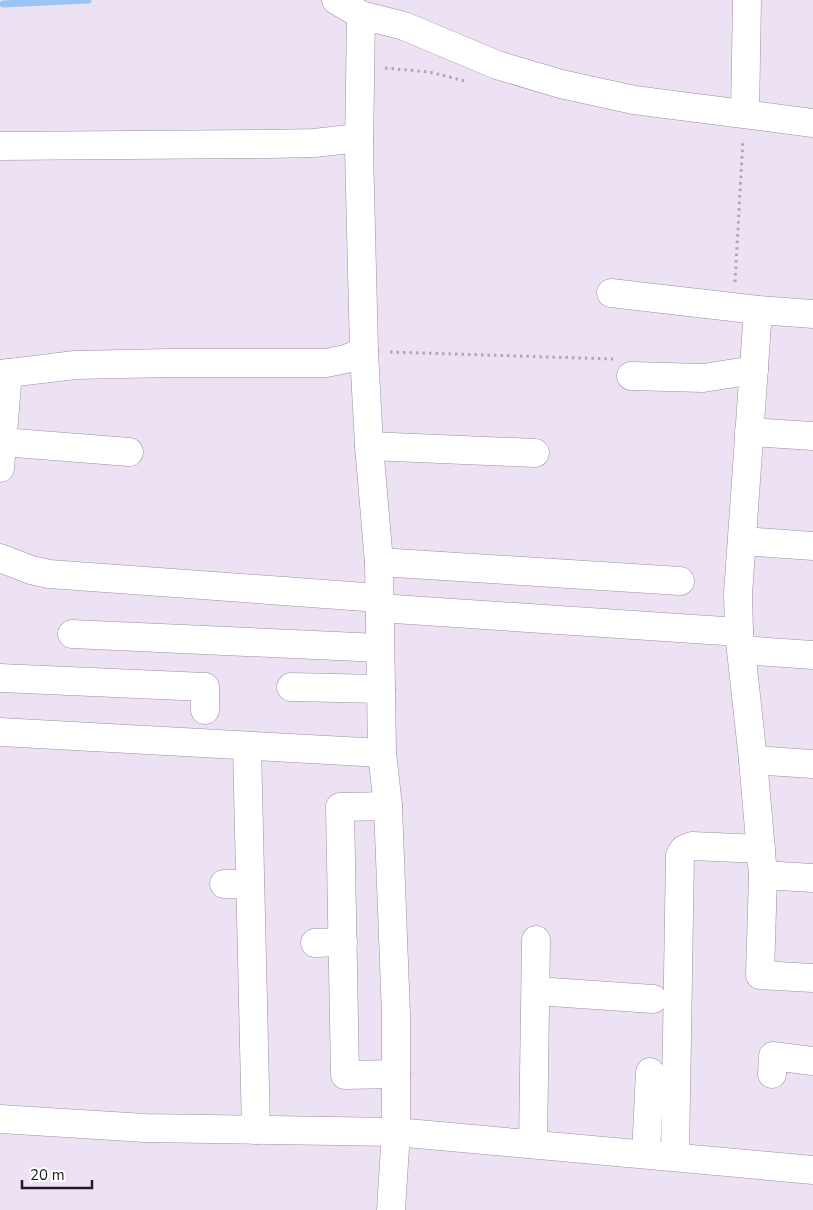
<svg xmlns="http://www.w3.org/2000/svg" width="813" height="1210" viewBox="0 0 813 1210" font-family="'Nunito Sans',sans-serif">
<rect width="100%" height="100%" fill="#ede2f4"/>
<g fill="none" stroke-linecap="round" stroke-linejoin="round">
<polyline stroke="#9cc3f6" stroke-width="7" points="3,4 88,0"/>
<g stroke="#998fa0" stroke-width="29">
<g id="minor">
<polyline points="336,0 361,15 404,26 497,65 561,84 634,100 813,123"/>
<polyline points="361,15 359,149 364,351 369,446 379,562 382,753 388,806 396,1015 396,1132 391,1210"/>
<polyline points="745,114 747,0"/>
<polyline points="0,146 269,144 314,143 359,138"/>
<polyline points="611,293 758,310 813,314"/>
<polyline points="758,310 738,594 739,632 753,760 763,875 760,975 813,978"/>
<polyline points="0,374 75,365 170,363 326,363 346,359 364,351"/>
<polyline points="631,376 703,378 754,370"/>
<polyline points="749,432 813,436"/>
<polyline points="2,442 129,452"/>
<polyline points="369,446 535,453"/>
<polyline points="0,468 8,373"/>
<polyline points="742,541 813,546"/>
<polyline points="0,558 31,570 49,574 379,598"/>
<polyline points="379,562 680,581"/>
<polyline points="379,608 739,632"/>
<polyline points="72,634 380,648"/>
<polyline points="741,650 813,655"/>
<polyline points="0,678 205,687 205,710"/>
<polyline points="291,687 381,689"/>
<polyline points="0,732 382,753"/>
<polyline points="247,746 256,1130"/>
<polyline points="753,760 813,764"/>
<polyline points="388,806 340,807 345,1075 396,1074"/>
<polyline points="763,875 813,878"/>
<polyline points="224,884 250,884"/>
<polyline points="315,943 343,942"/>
<polyline points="536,991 653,999"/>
<polyline points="772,1074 773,1056 813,1061"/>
<polyline points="0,1119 145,1128 396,1132 813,1170"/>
<polyline points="533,1144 536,940"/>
<polyline points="646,1154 650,1072"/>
<polyline points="675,1157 680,855 684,849 692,846 761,849"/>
</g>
</g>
<g stroke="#afa7b5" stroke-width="3" stroke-dasharray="2.5 4" stroke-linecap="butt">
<polyline points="385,68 429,72 465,81"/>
<polyline points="735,282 743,139"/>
<polyline points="390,352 613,359"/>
</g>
<use href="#minor" stroke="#fff" stroke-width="28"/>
</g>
<path d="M22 1180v8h70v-8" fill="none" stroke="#201c22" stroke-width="2.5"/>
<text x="30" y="1180" font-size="15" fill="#201c22" stroke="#ffffff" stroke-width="4" paint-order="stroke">20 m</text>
</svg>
